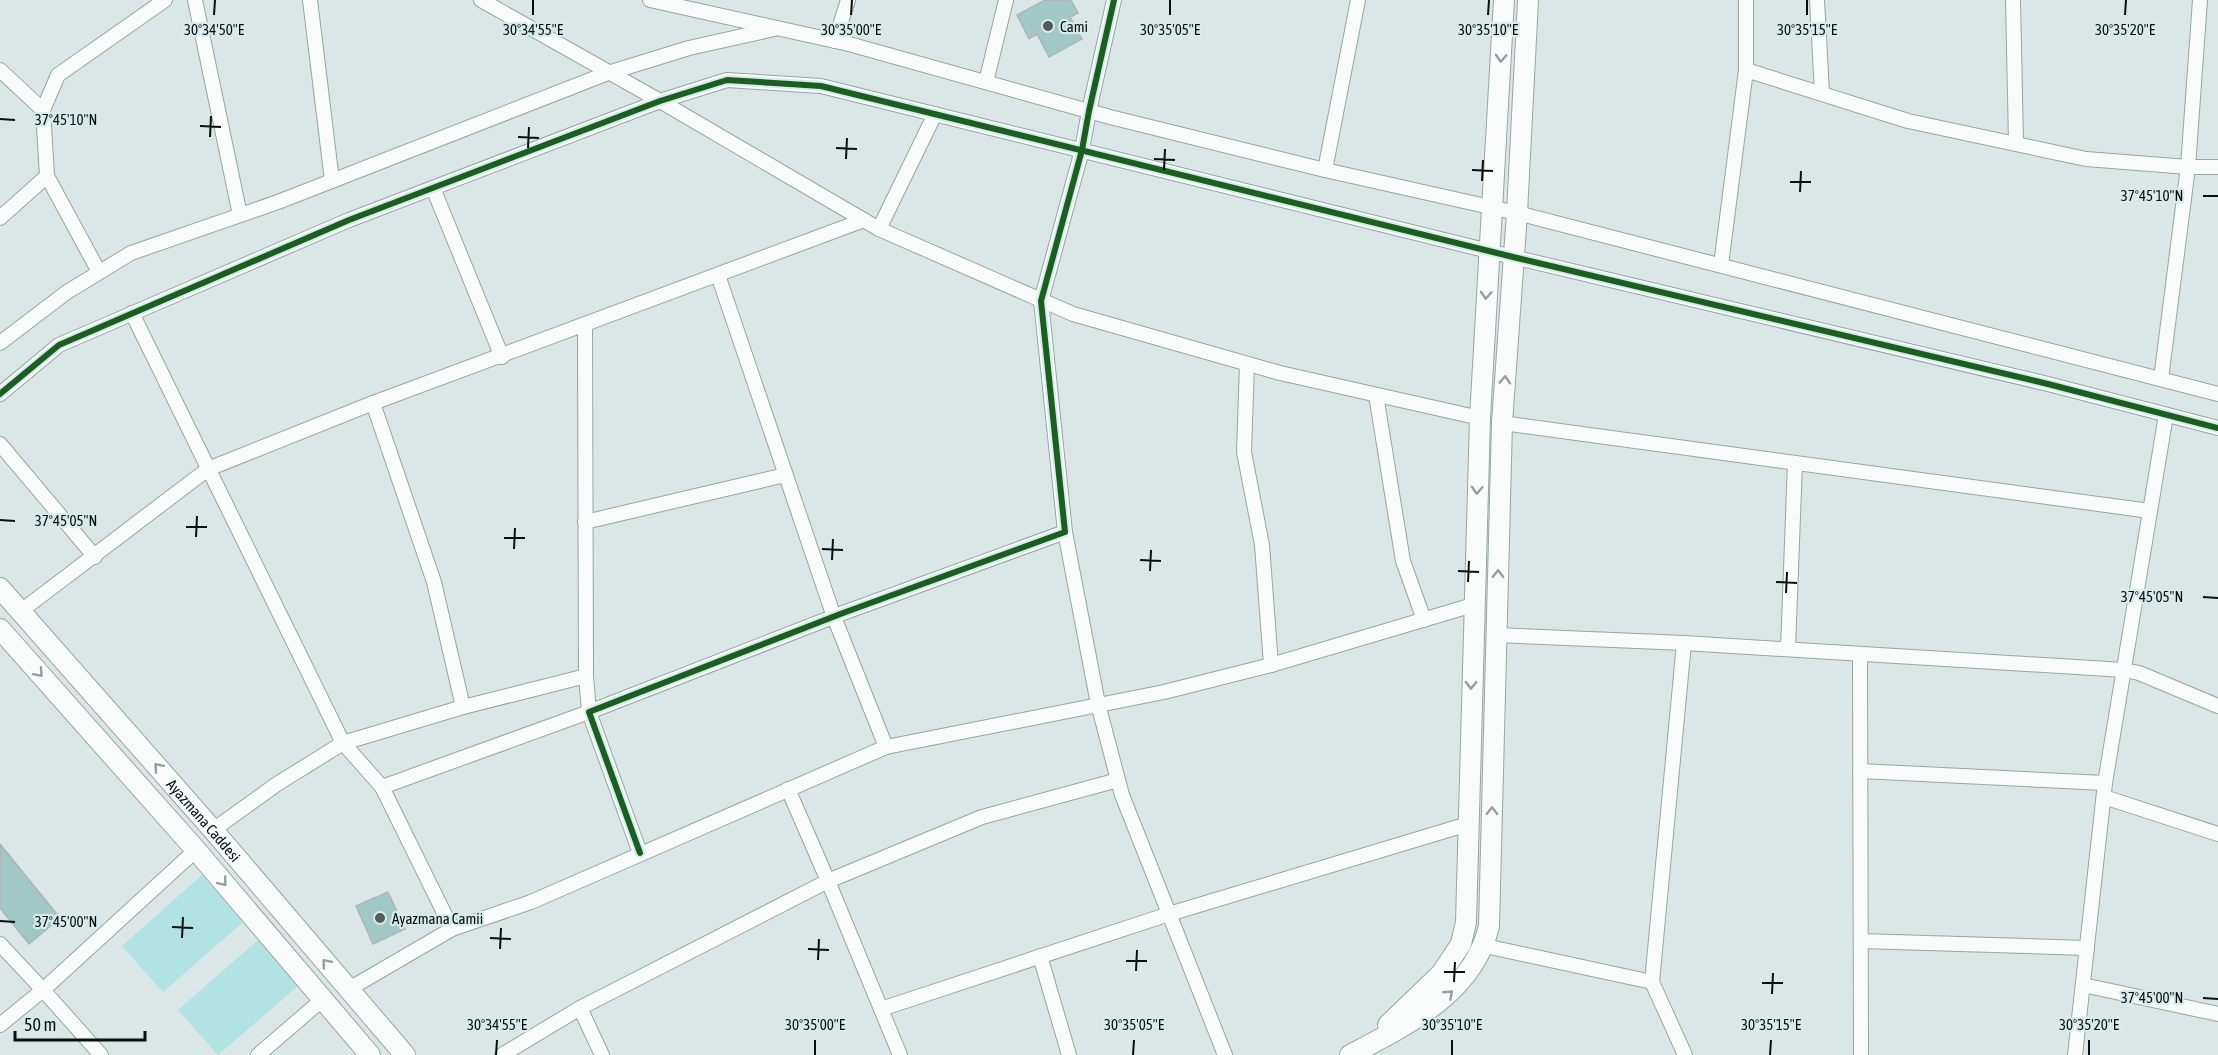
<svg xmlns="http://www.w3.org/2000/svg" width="2218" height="1055" viewBox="0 0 2218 1055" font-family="'Asap Condensed',sans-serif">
<rect width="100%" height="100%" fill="#dae7e6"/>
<g fill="#b0e3e1">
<polygon points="202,875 243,922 163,992 122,946"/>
<polygon points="259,939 299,985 218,1055 178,1010"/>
</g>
<g fill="#a1c7c6" stroke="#adb7b6" stroke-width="1.5">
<polygon points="1045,0 1071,0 1078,13 1070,17 1082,39 1049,57 1037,34 1029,39 1017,15"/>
<polygon points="0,844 60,918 29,944 0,908"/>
<polygon points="388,892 405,929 373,944 356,906"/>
</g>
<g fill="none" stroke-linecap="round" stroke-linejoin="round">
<g stroke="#9aa4a3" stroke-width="16">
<g id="street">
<polyline points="195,0 240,215"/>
<polyline points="310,0 332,181"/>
<polyline points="481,0 660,101 879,229 1073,314 1280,373 1480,418"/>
<polyline points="650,0 849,44 1110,117 1325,170 1517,213 2218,394"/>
<polyline points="1817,0 1822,93"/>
<polyline points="2013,0 2016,142"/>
<polyline points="835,41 848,0"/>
<polyline points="0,70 43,110"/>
<polyline points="1746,70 1908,121 2086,159 2188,167 2218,167"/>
<polyline points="986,82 1006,0"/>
<polyline points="1325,170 1358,0"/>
<polyline points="47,176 43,110 58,75 165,0"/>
<polyline points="433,188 502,357"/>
<polyline points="0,218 47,176 99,272"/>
<polyline points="879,229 935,114"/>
<polyline points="1721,265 1746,70 1746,0"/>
<polyline points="718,275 834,617 886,747"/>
<polyline points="132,313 343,743 277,784 213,830"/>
<polyline points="0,343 67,292 131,253 278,202 608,73 689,48 774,29"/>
<polyline points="1247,364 1244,452 1262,545 1271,665"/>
<polyline points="2161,379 2188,167 2200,0"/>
<polyline points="0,394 59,345 349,220 660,101 727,80 821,86 1513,257 2048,384 2218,428"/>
<polyline points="1376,395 1403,561 1424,620"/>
<polyline points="373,403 434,582 463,707 586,676 585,325"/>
<polyline points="1502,423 2150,511"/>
<polyline points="0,444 95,557"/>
<polyline points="585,522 785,475"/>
<polyline points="1065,532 1098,704 1122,795 1225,1055"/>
<polyline points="21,611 208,469 373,403 864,220"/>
<polyline points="1497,635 1684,643 2124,670 2139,673 2218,706"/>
<polyline points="1788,649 1795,463"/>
<polyline points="1860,654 1861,1055"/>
<polyline points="1860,771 2105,783"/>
<polyline points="382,787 343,743 463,707"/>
<polyline points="788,789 828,881 900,1055"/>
<polyline points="2104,797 2218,834"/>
<polyline points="640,853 589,712 843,613 1065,532 1041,301 1082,150 1089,111 1114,0"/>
<polyline points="452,929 531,902 886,747 1164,692 1271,665 1473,605"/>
<polyline points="1861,941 2087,948"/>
<polyline points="0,944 43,990 196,850"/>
<polyline points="1485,946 1652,982 1684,643"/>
<polyline points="1040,956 1069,1055"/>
<polyline points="1652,982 1685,1055"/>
<polyline points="2083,985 2218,1014"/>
<polyline points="349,989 452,929 382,787 589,712 586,676"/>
<polyline points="580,1008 602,1055"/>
<polyline points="881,1009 1169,914 1468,824"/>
<polyline points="0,1025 43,990 101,1055"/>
<polyline points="258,1055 323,999"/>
<polyline points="502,1055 580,1008 828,881 982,817 1118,780"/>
<polyline points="2075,1055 2105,783 2166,415"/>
</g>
</g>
<g stroke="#9aa4a3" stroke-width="22">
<g id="secondary">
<path id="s1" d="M0,588L213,830L405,1055"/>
<polyline points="0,629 196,850 370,1055"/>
<polyline points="1388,1025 1441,974 1461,944 1466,922 1480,418 1504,0"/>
<path d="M1350,1055C1407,1025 1474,993 1489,926L1502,423L1517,213L1528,0"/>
</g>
</g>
<use href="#street" stroke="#f9fbfb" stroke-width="14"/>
<use href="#secondary" stroke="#f9fbfb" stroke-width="20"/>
<g stroke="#d5eceb" stroke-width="10">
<g id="cycleway">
<polyline points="0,394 59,345 349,220 660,101 727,80 821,86 1513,257 2048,384 2218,428"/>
<polyline points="640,853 589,712 843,613 1065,532 1041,301 1082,150 1089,111 1114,0"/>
</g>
</g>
<use href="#cycleway" stroke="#1b5e20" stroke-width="6"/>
</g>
<defs><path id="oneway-chevron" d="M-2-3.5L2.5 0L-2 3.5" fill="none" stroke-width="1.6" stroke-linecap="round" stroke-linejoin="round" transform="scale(1.5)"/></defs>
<g stroke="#989d9d">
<use href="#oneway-chevron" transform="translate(1501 58) rotate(93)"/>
<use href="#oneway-chevron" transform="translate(1486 295) rotate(93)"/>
<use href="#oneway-chevron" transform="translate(1505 380) rotate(-86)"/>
<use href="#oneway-chevron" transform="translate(1477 490) rotate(92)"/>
<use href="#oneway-chevron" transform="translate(1498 574) rotate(-89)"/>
<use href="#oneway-chevron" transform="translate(39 673) rotate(49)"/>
<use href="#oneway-chevron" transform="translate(1471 685) rotate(91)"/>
<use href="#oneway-chevron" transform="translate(158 767) rotate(-131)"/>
<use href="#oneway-chevron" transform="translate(1492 811) rotate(-89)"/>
<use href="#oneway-chevron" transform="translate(223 882) rotate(50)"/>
<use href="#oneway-chevron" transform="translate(326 963) rotate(-130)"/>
<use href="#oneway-chevron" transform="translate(1449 994) rotate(-43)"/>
</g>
<path fill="none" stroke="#070f0f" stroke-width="2" d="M214,15L215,0M533,15V0M851,15L852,0M1170,15V0M1488,15L1489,0M1807,15V0M2125,15L2126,0M0,119L15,120M200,126L221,127M210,137L211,116M518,137L539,138M528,148L529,127M836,148L857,149M846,159L847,138M1154,159L1175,160M1164,170L1165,149M1472,170L1493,171M1482,181L1483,160M1790,182H1811M1800,192L1801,171M2203,196H2218M0,520L15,521M186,527H207M196,537L197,516M504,538H525M514,549L515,528M822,549L843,550M832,560L833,539M1140,560L1161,561M1150,571L1151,550M1458,571L1479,572M1468,582L1469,561M1776,582L1797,583M1786,593L1787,572M2203,597L2218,598M0,921L15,922M172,927L193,928M182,938L183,917M490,938L511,939M500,949L501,928M808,949L829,950M818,960L819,939M1126,961H1147M1136,971L1137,950M1444,972H1465M1454,982L1455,962M1762,983H1783M1772,994L1773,973M2203,998L2218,999M496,1055L497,1040M815,1055V1040M1133,1055L1134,1040M1452,1055V1040M1770,1055L1771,1040M2089,1055V1040"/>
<g fill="#515b5a" stroke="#d5eceb" stroke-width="2">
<circle cx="1048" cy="26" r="6"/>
<circle cx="380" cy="918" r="6"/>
</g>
<g text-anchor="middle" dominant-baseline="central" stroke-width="4.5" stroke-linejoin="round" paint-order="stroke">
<g font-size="15" fill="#070f0f" stroke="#d5eceb" text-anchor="start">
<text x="1060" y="26">Cami</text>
<text x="392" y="918">Ayazmana Camii</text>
</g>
<g font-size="15" fill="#070f0f" stroke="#d5eceb">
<text stroke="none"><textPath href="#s1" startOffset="309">Ayazmana Caddesi</textPath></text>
</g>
</g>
<g font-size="15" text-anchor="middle" fill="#070f0f" stroke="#d5eceb" stroke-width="4.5" stroke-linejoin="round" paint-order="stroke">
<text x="214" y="35">30°34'50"E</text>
<text x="533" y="35">30°34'55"E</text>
<text x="851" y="35">30°35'00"E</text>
<text x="1170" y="35">30°35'05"E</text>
<text x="1488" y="35">30°35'10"E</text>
<text x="1807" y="35">30°35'15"E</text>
<text x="2125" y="35">30°35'20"E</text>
<text x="66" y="125">37°45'10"N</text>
<text x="2152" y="201">37°45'10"N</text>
<text x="66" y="526">37°45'05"N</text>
<text x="2152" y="602">37°45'05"N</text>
<text x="66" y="927">37°45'00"N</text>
<text x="2152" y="1003">37°45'00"N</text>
<text x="497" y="1030">30°34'55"E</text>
<text x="815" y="1030">30°35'00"E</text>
<text x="1134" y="1030">30°35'05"E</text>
<text x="1452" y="1030">30°35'10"E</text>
<text x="1771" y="1030">30°35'15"E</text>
<text x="2089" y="1030">30°35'20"E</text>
</g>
<path d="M15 1031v9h130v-9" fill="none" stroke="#070f0f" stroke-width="3"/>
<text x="24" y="1031" font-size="18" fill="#070f0f" stroke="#d5eceb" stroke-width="4.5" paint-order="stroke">50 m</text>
</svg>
